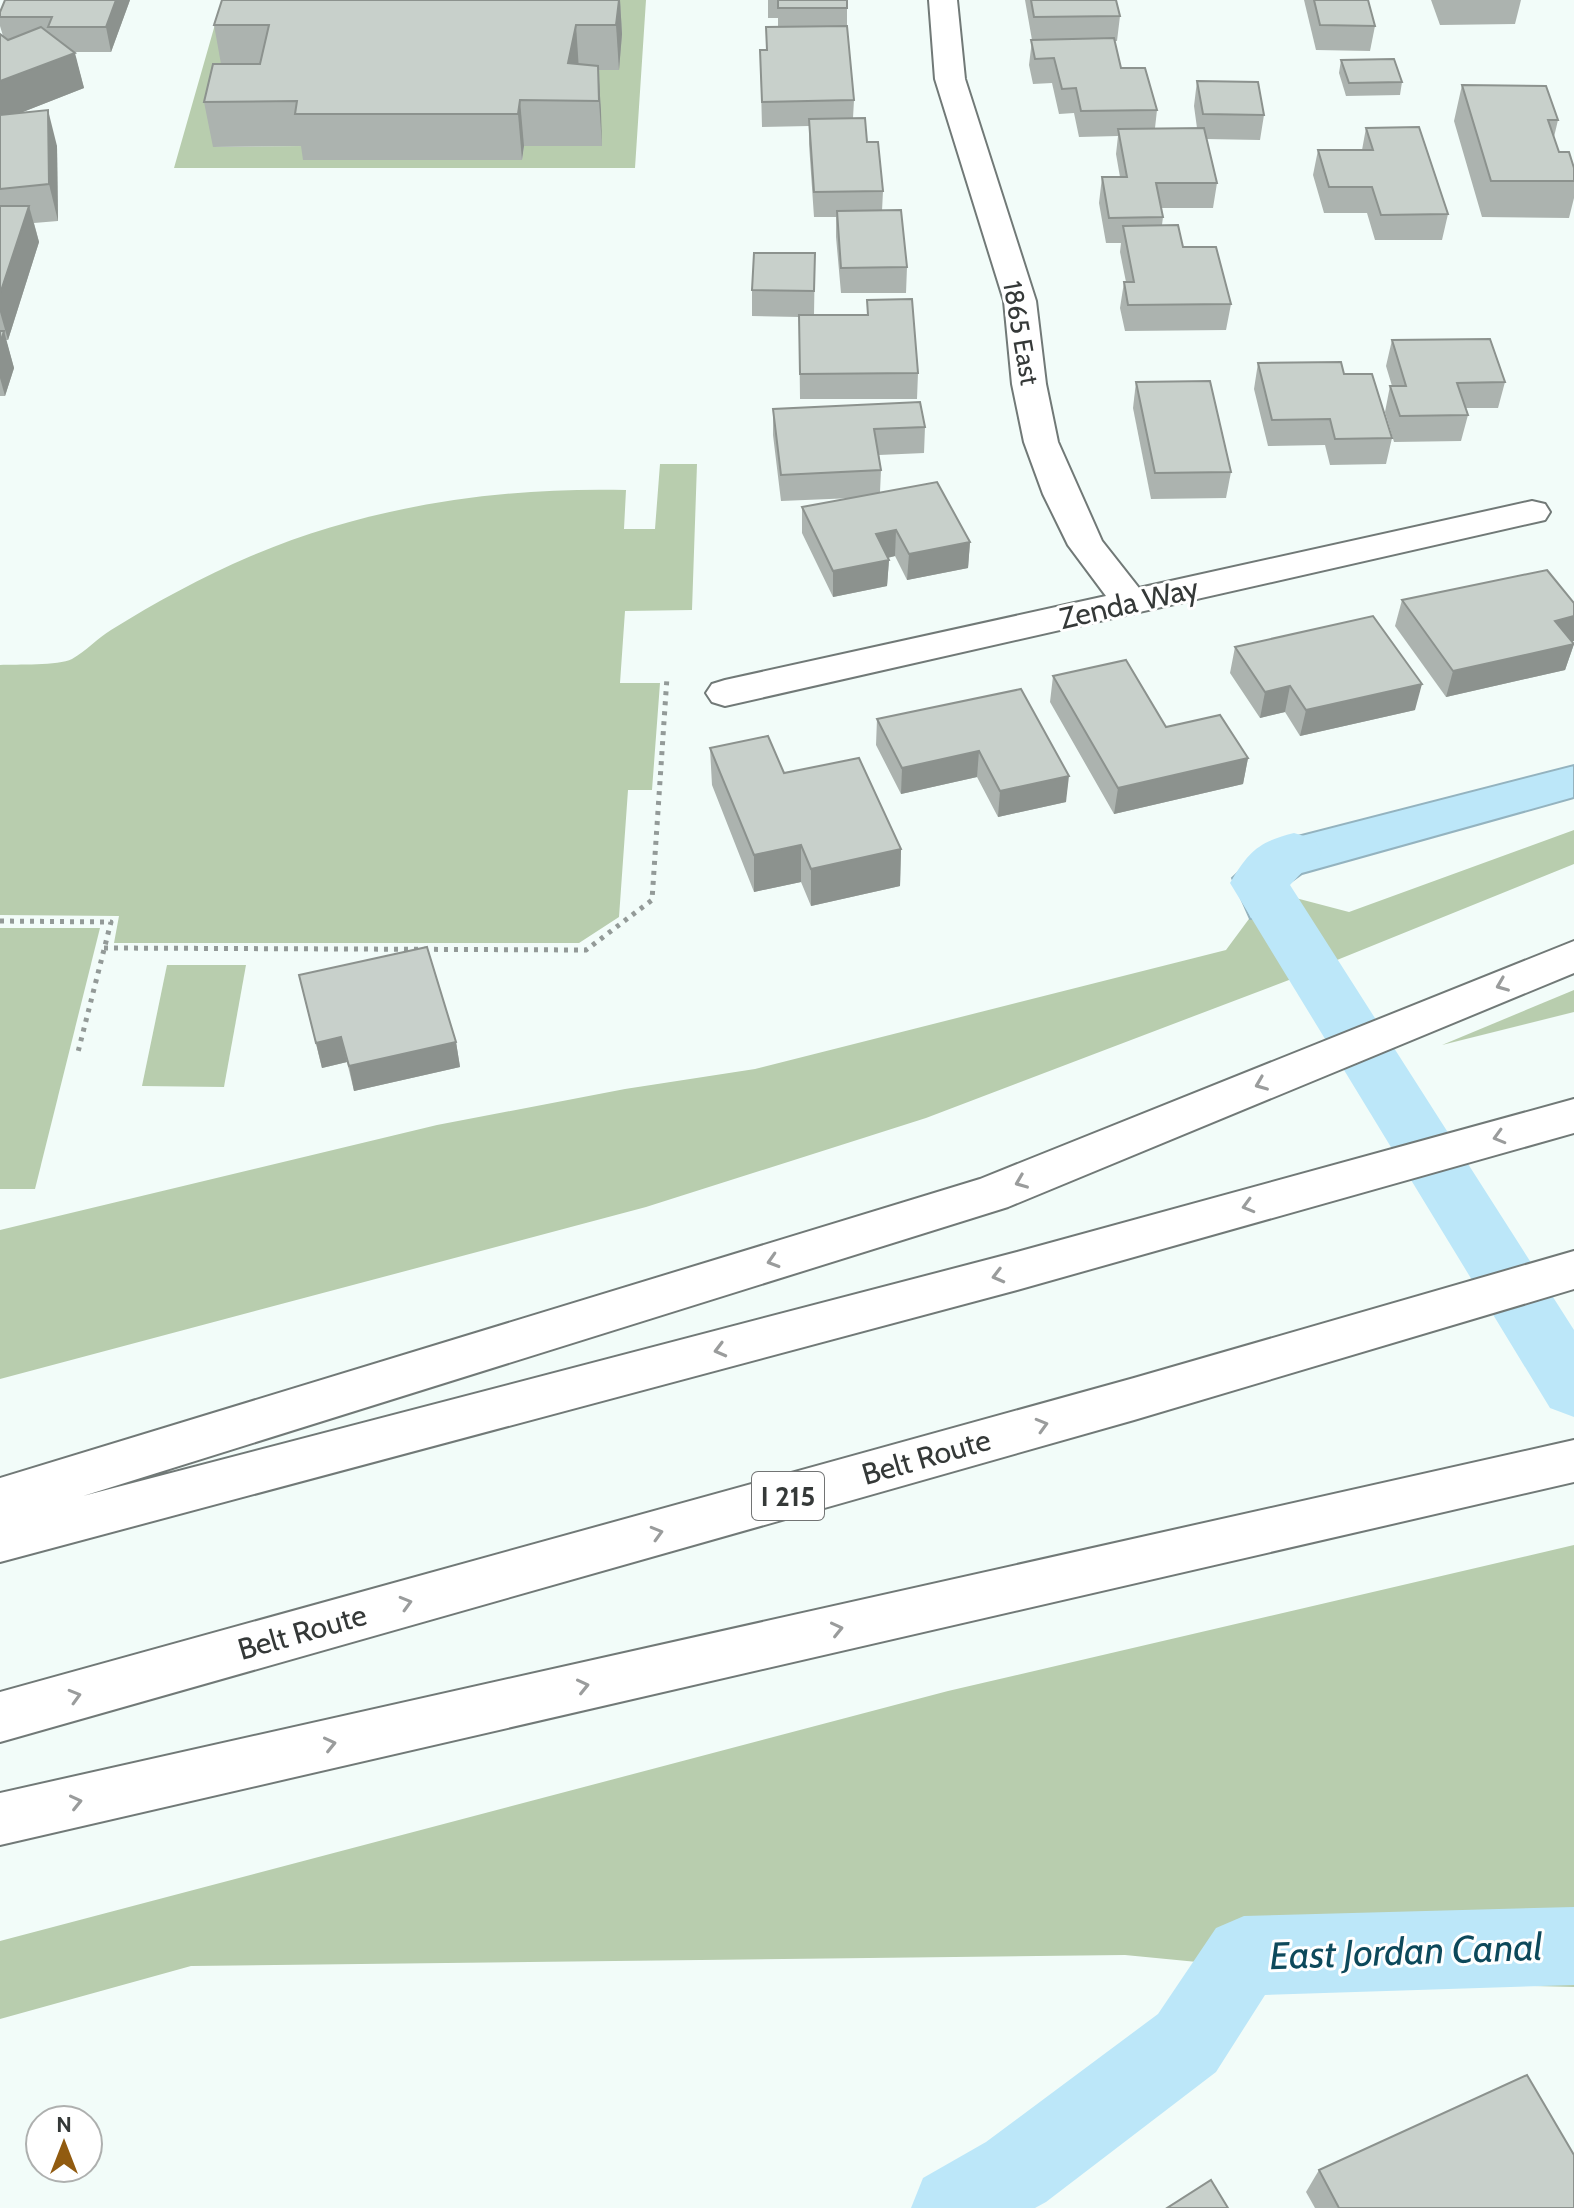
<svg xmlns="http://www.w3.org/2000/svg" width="1574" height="2208" viewBox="0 0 1574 2208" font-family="Cabin,sans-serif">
<rect width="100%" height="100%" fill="#f2fcf9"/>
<g fill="#b8cdae">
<polygon points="222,0 397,0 214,147 304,146 522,160 524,146 481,0 646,0 635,168 174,168"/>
<path d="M660,464H697L692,610L625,611L620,683H660L652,790H628L619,917L579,943H114L119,916L0,915V665C17,664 58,666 72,659C86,651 98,638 111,630C156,602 202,577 251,556C369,506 498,487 626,490L624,529H655Z"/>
<polygon points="1574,830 1574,864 1337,960 1324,952 1288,896 1349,912"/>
<polygon points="1260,904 1302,975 926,1118 646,1207 0,1379 0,1230 437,1125 625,1089 755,1069 1226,950"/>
<polygon points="0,928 100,928 35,1189 0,1189"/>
<polygon points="167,965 246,965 224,1087 142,1086"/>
<polygon points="1574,990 1574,1012 1442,1045"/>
<polygon points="1574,1545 1574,1987 1416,1983 1125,1955 191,1966 0,2019 0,1941 948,1691"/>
</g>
<polygon fill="#bce7f9" stroke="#94b3bf" stroke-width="2" points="1574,765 1574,798 1302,874 1281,889 1296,913 1250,919 1232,878 1270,843"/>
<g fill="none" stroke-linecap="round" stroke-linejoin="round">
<g fill="#bce7f9" fill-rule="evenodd">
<path d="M1294,833L1314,839L1322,853L1314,867L1303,871L1290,885L1574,1330V1417L1550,1408L1230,883C1249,851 1258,842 1294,833Z"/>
<polygon points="1574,1907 1574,1985 1265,1995 1216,2072 1046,2202 1035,2208 911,2208 923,2178 986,2142 1158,2014 1216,1928 1244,1916"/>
</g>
<g stroke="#717977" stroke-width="4">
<polygon id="minor" points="929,0 957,0 965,79 1036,301 1046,384 1058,442 1102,541 1139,588 1532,501 1545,504 1550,512 1545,520 725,706 712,702 706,693 712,684 725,680 1106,596 1068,545 1043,494 1024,442 1012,384 1004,301 935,79"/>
</g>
<g stroke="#717977" stroke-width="4">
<g id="motorway">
<polygon points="1574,941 1574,973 1008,1207 83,1496 1017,1252 1574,1099 1574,1133 1017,1290 0,1562 0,1478 980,1179"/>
<polygon points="1574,1251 1574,1289 1134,1420 0,1742 0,1692 1134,1378"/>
<polygon points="1574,1440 1574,1482 0,1845 0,1793"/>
</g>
</g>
<g stroke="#939a98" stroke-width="5" stroke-dasharray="4 6" stroke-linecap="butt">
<polyline points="0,921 111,922 77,1056"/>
<polyline points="104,948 586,950 652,900 667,677"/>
</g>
<use href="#minor" fill="#fff" fill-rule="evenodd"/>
<use href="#motorway" fill="#fff" fill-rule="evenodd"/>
</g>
<g fill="#acb3af">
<polygon points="130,0 111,52 74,52 84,88 20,113 57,146 58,221 34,223 39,242 8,340 6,340 14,368 5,396 0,396 0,34 3,36 0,26 0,12"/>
<polygon points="620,0 622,34 619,70 599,70 602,146 524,146 522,160 303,160 301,146 213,147 204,102 221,64 214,25"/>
<polygon points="768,0 847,0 847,26 854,100 853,118 867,142 883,191 882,211 907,267 906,293 841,293 836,237 836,217 814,217 809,144 809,126 762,127 760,50 766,50 766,27 778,27 778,18 768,18"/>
<polygon points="1025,0 1116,0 1120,16 1117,41 1114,41 1121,68 1157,110 1155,128 1197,128 1194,106 1197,81 1264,115 1260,140 1206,139 1217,183 1213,208 1161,208 1163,217 1162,225 1183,247 1231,304 1226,330 1125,331 1120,308 1124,282 1126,282 1120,252 1121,243 1106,243 1099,203 1102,177 1120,177 1116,154 1118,136 1079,137 1074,113 1059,114 1052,83 1033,84 1029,65 1032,40"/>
<polygon points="1304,0 1368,0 1375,26 1370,51 1316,50"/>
<polygon points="1431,0 1521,0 1515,24 1440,25"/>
<polygon points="1341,60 1402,82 1400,95 1346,96 1339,73"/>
<polygon points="1462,85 1558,120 1554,137 1559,152 1574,168 1574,198 1569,218 1482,217 1454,121"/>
<polygon points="1366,128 1448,214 1442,240 1375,240 1367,213 1324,213 1313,175 1318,150 1362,150"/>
<polygon points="815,253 814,315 867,315 867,300 918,373 917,399 800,399 799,317 752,316 752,290"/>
<polygon points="1392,340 1505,382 1498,408 1466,408 1468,415 1461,441 1394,442 1385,412 1390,386 1392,386 1386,366"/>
<polygon points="1258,363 1344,374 1392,438 1386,464 1330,465 1325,445 1268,446 1254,389"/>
<polygon points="1136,382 1231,472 1226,498 1151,499 1133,408"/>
<polygon points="773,409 925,427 924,453 879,455 881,470 880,492 970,542 968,568 907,580 895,556 887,558 889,560 887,586 833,597 802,533 802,507 853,498 781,501 773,435"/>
<polygon points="1402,600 1571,641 1574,644 1565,670 1446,697 1395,626"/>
<polygon points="1235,647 1415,710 1300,736 1285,712 1260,718 1230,673"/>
<polygon points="1053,676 1166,727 1248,758 1243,784 1114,814 1050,702"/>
<polygon points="1021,689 1066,802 998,817 977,777 901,794 876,745 877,719"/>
<polygon points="710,748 784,773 901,849 900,886 811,906 801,882 754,892 712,785"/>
<polygon points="299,975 456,1042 460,1067 354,1091 347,1062 322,1068"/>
<polygon points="1319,2170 1574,2208 1315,2208 1306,2192"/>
</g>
<g fill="#8c928e">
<polygon points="116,0 130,0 111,52 106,27"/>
<polygon points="619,0 620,0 622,34 619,70 616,25"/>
<polygon points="576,25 579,70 568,63"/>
<polygon points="75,53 84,88 0,121 0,81"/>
<polygon points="598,66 601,111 602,146 599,101"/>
<polygon points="520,100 524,146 522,160 518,114"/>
<polygon points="48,110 57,146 58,221 49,184"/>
<polygon points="29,206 39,242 8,340 0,312 0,294"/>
<polygon points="4,331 14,368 5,396 0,378 0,343"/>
<polygon points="896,530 895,556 875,561 876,534"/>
<polygon points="970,542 968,568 907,580 909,554"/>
<polygon points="889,560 887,586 833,597 833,571"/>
<polygon points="1574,616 1574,641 1546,647 1555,621"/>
<polygon points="1574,644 1565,670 1446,697 1453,671"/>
<polygon points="1422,684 1415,710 1300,736 1306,710"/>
<polygon points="1290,686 1285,712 1260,718 1265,692"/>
<polygon points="979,751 977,777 901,794 902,768"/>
<polygon points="1248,758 1243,784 1114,814 1118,788"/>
<polygon points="1069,776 1066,802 998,817 1000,791"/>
<polygon points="801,845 801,882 754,892 754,855"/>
<polygon points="901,849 900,886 811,906 811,869"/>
<polygon points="341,1037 347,1062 322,1068 316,1043"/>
<polygon points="456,1042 460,1067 354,1091 349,1066"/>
</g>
<g fill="#c8d0cb" stroke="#8c928e" stroke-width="2">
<polygon points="5,0 116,0 106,27 48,27 52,17 0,17 0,12"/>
<polygon points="222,0 619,0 616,25 576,25 568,63 598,66 599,101 520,100 518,114 295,114 297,101 204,102 213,64 260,64 269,25 214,25"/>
<rect x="778" y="0" width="69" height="8"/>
<polygon points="1031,0 1116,0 1120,16 1034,17"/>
<polygon points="1314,0 1368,0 1375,26 1320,25"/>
<polygon points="847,26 854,100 762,102 760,50 767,50 766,27"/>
<polygon points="41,27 75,53 0,81 0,34 8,40"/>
<polygon points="1114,38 1121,68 1145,68 1157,110 1081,111 1076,88 1062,89 1054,58 1035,59 1031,40"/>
<polygon points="1394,59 1402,82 1349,83 1341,60"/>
<polygon points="1197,81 1258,82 1264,115 1203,114"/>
<polygon points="1462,85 1546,86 1558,120 1548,120 1559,152 1569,152 1574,168 1574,181 1491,181"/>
<polygon points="48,110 49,184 0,189 0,115"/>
<polygon points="865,118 867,142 878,142 883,191 814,192 809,119"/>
<polygon points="1419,127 1448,214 1381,215 1372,187 1329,187 1318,150 1373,150 1366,128"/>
<polygon points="1204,128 1217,183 1156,183 1163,217 1109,218 1102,177 1127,177 1118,129"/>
<polygon points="0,206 29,206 0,294"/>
<polygon points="901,210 907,267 841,268 837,211"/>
<polygon points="1178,225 1183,247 1216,247 1231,304 1128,305 1124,282 1134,282 1123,226"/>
<polygon points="754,253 815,253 814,291 752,290"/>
<polygon points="912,299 918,373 800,374 799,315 868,315 867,300"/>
<polygon points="0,331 4,331 0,343"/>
<polygon points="1490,339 1505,382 1457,383 1468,415 1400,416 1390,386 1406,386 1392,340"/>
<polygon points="1341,362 1344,374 1372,374 1392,438 1335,439 1330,419 1272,420 1258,363"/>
<polygon points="1210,381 1231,472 1155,473 1136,382"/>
<polygon points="920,402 925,427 874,429 881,470 781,475 773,409"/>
<polygon points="937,482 970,542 909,554 896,530 876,534 889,560 833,571 802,507"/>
<polygon points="1547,570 1574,603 1574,616 1555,621 1574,644 1453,671 1402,600"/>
<polygon points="1373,616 1422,684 1306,710 1290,686 1265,692 1235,647"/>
<polygon points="1126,660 1166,727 1220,715 1248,758 1118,788 1053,676"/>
<polygon points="1021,689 1069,776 1000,791 979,751 902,768 877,719"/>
<polygon points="768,736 784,773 859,758 901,849 811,869 801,845 754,855 710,748"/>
<polygon points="427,947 456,1042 349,1066 341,1037 316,1043 299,975"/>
<polygon points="1527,2075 1574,2155 1574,2208 1339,2208 1319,2170"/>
<polygon points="1211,2180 1228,2208 1167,2208"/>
</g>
<defs><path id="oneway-chevron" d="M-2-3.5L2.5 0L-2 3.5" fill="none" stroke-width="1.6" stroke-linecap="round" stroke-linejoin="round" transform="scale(2)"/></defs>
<g stroke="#9a9c9c">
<use href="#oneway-chevron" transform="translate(1502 985) rotate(158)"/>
<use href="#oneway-chevron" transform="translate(1261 1084) rotate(158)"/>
<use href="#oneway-chevron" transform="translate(1499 1137) rotate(164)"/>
<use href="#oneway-chevron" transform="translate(1021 1182) rotate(158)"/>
<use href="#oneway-chevron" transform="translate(1248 1206) rotate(164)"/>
<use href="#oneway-chevron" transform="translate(773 1261) rotate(163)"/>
<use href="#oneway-chevron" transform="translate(998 1276) rotate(165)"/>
<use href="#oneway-chevron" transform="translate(720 1350) rotate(165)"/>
<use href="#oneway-chevron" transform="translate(1042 1425) rotate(-16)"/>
<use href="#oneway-chevron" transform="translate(657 1533) rotate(-16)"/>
<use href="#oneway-chevron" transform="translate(406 1603) rotate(-16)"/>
<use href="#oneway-chevron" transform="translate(837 1629) rotate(-13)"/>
<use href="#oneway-chevron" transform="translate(583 1686) rotate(-13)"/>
<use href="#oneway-chevron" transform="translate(75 1696) rotate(-16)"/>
<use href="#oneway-chevron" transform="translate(330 1744) rotate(-13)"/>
<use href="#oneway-chevron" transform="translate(76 1802) rotate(-13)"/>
</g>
<g text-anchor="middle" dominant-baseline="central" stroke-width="6" stroke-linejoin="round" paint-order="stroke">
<g font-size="26" fill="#353938" stroke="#fff">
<text transform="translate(1021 333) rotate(80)">1865 East</text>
</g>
<rect fill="#fff" stroke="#727474" stroke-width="2" x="752" y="1472" width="72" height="48" rx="6"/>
<g font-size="28" font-weight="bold" fill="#353938">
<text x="788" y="1496">I 215</text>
</g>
<g font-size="30" fill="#353938" stroke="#fff">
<text transform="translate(1129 603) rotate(-13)">Zenda Way</text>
<text transform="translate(926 1457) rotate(-16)">Belt Route</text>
<text transform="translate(302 1632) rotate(-16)">Belt Route</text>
</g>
<g font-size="38" font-style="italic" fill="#0d495b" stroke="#fff">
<text transform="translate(1406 1951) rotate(-2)">East Jordan Canal</text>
</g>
</g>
<g transform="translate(64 2144)"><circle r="38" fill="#ffffff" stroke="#aeb0af" stroke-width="2"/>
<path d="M0-6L14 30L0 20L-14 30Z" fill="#915b10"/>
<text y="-12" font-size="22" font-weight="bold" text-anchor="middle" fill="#353938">N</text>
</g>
</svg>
